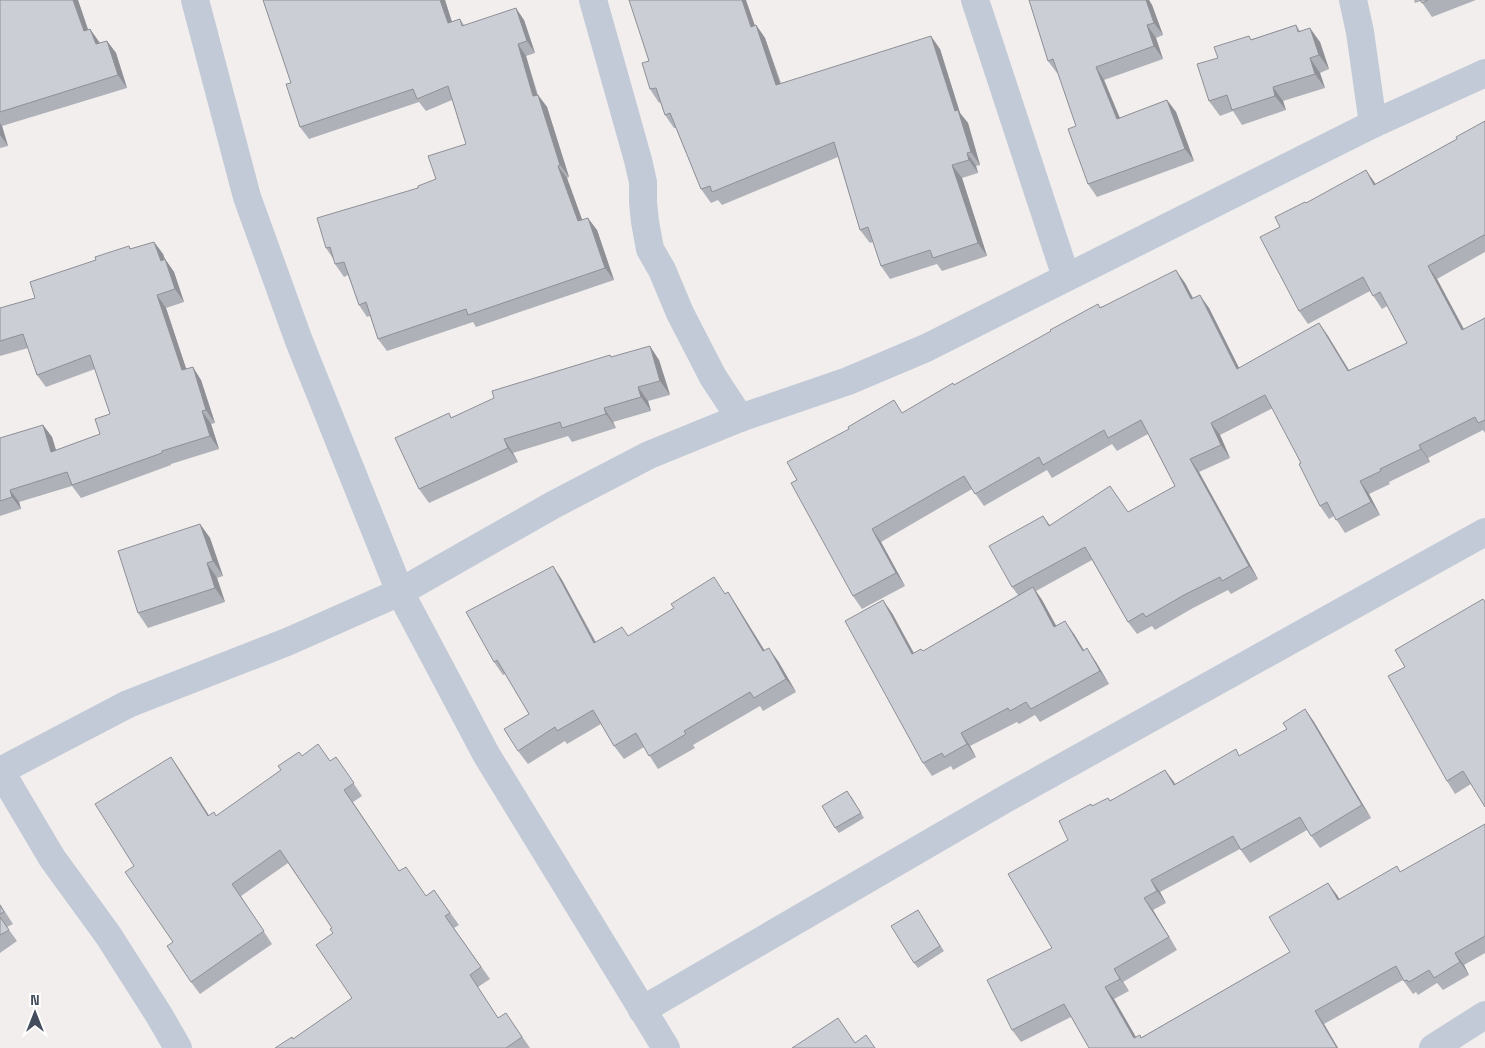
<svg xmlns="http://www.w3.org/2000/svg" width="1485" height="1048" viewBox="0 0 1485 1048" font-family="'Space Grotesk',sans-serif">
<rect width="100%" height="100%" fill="#f1eeed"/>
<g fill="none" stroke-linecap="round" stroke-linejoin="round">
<g stroke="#c3cad7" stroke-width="28">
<polyline points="195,0 247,197 299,341 400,592 486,754 666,1048"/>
<polyline points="593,0 638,160 643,182 643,202 645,222 650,249 662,270 680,313 713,377 740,418"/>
<polyline points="975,0 1066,277"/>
<polyline points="1353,0 1360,32 1373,124"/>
<polyline points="0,770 52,858 108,935 159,1015 178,1048"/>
<polyline points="0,771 128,704 287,642 400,592 553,505 649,455 740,418 848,381 926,348 1373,124 1485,73"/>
<polyline points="642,1010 1007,798 1485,532"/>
<polyline points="1433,1048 1485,1015"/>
</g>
</g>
<g fill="#afb1b8">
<polygon points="0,0 78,0 88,30 90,29 100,43 107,41 116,53 127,88 2,126 8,146 0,148"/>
<polygon points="263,0 445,0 452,22 460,19 464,25 524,20 535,53 526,56 538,95 547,107 569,177 567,178 582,220 597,230 614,280 476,327 473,322 387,351 378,339 370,316 367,317 359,305 348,275 344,277 335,264 334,260 326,248 418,188 436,179 466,144 452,100 426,111 419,102 309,139 300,127 291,83"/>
<polygon points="1029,0 1149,0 1152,5 1163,35 1156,38 1163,59 1104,80 1120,118 1167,100 1176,112 1194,161 1097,197 1088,184 1076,126 1058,73 1057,73 1048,61"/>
<polygon points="1414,0 1476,0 1432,17 1421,1 1415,3"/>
<polygon points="756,25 765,38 781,83 940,49 960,113 968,123 980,165 976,166 978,173 962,178 987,256 942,271 937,264 890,279 881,266 873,242 870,243 860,230 838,157 722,205 718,200 711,203 701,189 676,128 674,128 665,115 660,102 659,103 650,89 649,61"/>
<polygon points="1296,25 1300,31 1320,42 1329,69 1320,73 1325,88 1283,101 1286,110 1242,125 1233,111 1220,116 1209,101 1218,58 1252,39"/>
<polygon points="1485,121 1485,252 1437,279 1464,329 1485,318 1485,433 1483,430 1428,458 1430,462 1389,482 1390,484 1369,494 1380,515 1345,533 1334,516 1329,519 1320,506 1301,463 1273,408 1220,435 1230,458 1199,472 1258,579 1231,594 1228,590 1193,608 1155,630 1152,626 1137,634 1128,622 1092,560 1036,591 1042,600 1056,626 1074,634 1084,650 1096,662 1109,684 1040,722 1035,715 1019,724 1017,722 970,746 976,757 953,770 951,766 932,776 923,763 892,613 914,653 923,651 1018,595 1012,587 1043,516 1050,525 1128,512 1175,486 1148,434 1117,451 1112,444 1052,478 1047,470 984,506 972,489 881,542 905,586 862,609 853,596 903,413 1100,307 1185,283 1193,298 1209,308 1239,368 1319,323 1328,336 1349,370 1407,343 1387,306 1382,309 1370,291 1308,324 1299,311 1280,227 1306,203 1375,184 1457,139"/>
<polygon points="154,242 163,254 165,259 174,272 184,302 166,308 186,369 201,380 215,423 211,424 219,449 171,464 171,465 81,498 72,486 19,502 21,509 0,516 0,438 43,425 52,437 56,450 100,434 110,414 95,369 46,387 37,375 28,348 0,356 0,308 35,298 96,260 129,246 131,249"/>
<polygon points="612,357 659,360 670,395 648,401 651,411 613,422 616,428 572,442 568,436 513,453 518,462 429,503 419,489 452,417"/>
<polygon points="200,524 210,538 223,576 217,578 225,602 148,628 138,613"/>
<polygon points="553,566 562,580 596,642 628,636 728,592 737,606 764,650 778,661 796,692 763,711 760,706 693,745 695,748 658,769 644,747 624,759 614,746 601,724 567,744 565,741 528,764 518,751 529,714 505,674 503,675 494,662"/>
<polygon points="1405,667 1471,784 1455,794 1447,781"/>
<polygon points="1305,709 1314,722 1371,818 1320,848 1307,830 1250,863 1240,849 1160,892 1166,903 1153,910 1177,950 1123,982 1129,991 1114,999 1136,1037 1142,1037 1290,952 1337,895 1339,899 1401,872 1485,824 1485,953 1464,965 1469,975 1443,990 1437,983 1418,995 1416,992 1413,994 1403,980 1324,1024 1338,1048 1089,1048 1071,1017 1021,1042 1012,1030 1052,948 1068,840 1093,806 1110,800 1175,784 1240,756 1287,729"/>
<polygon points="302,756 330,761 336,757 362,796 353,802 399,871 426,896 434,890 459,925 454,928 490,979 478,987 498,1018 506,1013 530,1048 275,1048 293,1039 352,998 332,928 288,863 241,896 272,944 200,994 191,982 173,942 134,866 171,757 209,816 216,816"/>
<polygon points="851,796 864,818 839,833 835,828"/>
<polygon points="0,904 13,924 7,927 17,941 0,953"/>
<polygon points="921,915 944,951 918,968 914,963"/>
</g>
<g fill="#8f9096">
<polygon points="73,0 78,0 93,44 84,31"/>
<polygon points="440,0 445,0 456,35 448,23"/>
<polygon points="742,0 746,0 760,40 751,27"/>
<polygon points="1146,0 1149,0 1152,5 1163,35 1154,23"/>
<polygon points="516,8 524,20 535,53 527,41"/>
<polygon points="756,25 765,38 785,98 776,85"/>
<polygon points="1147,25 1156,38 1163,59 1154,46"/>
<polygon points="1310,28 1320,42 1329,69 1319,55"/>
<polygon points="90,29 99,42 105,57 96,44"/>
<polygon points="931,36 940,49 960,113 968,123 980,165 971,152 955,111"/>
<polygon points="107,41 116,53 127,88 118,75"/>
<polygon points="518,44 526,56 541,109 533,96"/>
<polygon points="1310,58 1320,73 1325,88 1315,74"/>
<polygon points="1096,67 1104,80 1125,131 1117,119"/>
<polygon points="1273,87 1283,101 1286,110 1275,96"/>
<polygon points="538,95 547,107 569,177 560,165"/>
<polygon points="1167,100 1176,112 1194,161 1185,149"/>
<polygon points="0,123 2,126 8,146 0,135"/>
<polygon points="967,153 976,166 978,173 969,160"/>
<polygon points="952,165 962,178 987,256 978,243"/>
<polygon points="558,166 567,178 587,233 578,221"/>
<polygon points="1366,170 1375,183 1383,198 1374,185"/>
<polygon points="588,218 597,230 614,280 605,268"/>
<polygon points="154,242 163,254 170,274 161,261"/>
<polygon points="165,259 174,272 184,302 175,289"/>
<polygon points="1428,266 1437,279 1471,343 1462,330"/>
<polygon points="1176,270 1185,283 1200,312 1191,299"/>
<polygon points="157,295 166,308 191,383 182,370"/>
<polygon points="1200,295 1209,308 1246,382 1237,369"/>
<polygon points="1319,323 1328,336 1357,384 1348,371"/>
<polygon points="650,346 659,360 670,395 660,381"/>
<polygon points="193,367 201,380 215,423 206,410"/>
<polygon points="638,387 648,401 651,411 641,397"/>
<polygon points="604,408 613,422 616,428 606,414"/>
<polygon points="202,411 211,424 219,449 210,436"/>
<polygon points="1211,423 1220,435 1230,458 1221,445"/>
<polygon points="43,425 52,437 60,464 51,452"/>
<polygon points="504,439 513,453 518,462 508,448"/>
<polygon points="1419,445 1428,458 1430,462 1421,449"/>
<polygon points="1190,459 1199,472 1258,579 1249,566"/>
<polygon points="1360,481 1369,494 1380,515 1371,502"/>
<polygon points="10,490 19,502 21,509 12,497"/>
<polygon points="200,524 210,538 223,576 213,561"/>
<polygon points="872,529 881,542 905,586 896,573"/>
<polygon points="207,563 217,578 225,602 215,588"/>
<polygon points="553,566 562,580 603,657 594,643"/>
<polygon points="1033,587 1042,600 1064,640 1054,627"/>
<polygon points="728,592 737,606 773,664 763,651"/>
<polygon points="883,600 892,613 921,667 912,654"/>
<polygon points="1065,621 1074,634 1092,664 1083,651"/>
<polygon points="769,648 778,661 796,692 786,679"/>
<polygon points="1087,648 1096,662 1109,684 1100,671"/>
<polygon points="1305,709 1314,722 1371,818 1362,805"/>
<polygon points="961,733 970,746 976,757 967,744"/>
<polygon points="171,757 180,770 217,828 208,816"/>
<polygon points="1165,770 1174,782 1183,798 1174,785"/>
<polygon points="1151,880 1160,892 1166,903 1157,891"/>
<polygon points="1328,883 1337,895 1347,913 1338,900"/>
<polygon points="1144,898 1153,910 1177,950 1169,937"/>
<polygon points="1455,953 1464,965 1469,975 1460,962"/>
<polygon points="1114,969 1123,982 1129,991 1120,979"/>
<polygon points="1105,987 1114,999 1142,1048 1134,1038"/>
<polygon points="1315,1011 1324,1024 1338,1048 1337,1048"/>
</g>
<g fill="#ccced6" stroke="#8f9096">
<polygon points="0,0 73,0 84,31 90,29 96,44 107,41 118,75 0,112"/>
<polygon points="263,0 440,0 448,23 460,19 462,26 516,8 527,41 518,44 533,96 538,95 560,165 558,166 578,221 588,218 605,268 468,315 466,309 378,339 366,302 359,305 344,262 335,264 330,247 326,248 317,218 418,188 418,186 436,179 428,156 466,144 448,86 417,99 413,89 300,127 286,84 291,83"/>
<polygon points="629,0 742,0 751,27 756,25 776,85 931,36 955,111 958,110 971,152 967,153 969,160 952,165 978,243 933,258 930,250 881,266 868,227 860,230 834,142 712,192 710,186 701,189 670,113 665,115 656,88 650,89 642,63 649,61"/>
<polygon points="1029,0 1146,0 1154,23 1147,25 1154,46 1096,67 1117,119 1167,100 1185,149 1088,184 1068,129 1076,126 1053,59 1048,61"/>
<polygon points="1420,0 1428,0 1422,3"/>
<polygon points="1296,25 1298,32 1310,28 1319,55 1310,58 1315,74 1273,87 1275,96 1232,110 1227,95 1209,101 1197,64 1218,58 1214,47 1249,36 1251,40"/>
<polygon points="1485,121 1485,236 1484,235 1428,266 1462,330 1485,318 1485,420 1478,423 1475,417 1419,445 1421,449 1380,469 1381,471 1360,481 1371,502 1336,520 1327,502 1320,506 1299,464 1301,463 1265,395 1211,423 1221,445 1190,459 1249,566 1222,581 1220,577 1184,595 1146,617 1143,613 1128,622 1085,547 1012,587 989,546 1043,516 1049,526 1110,486 1128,512 1175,486 1141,420 1108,438 1104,430 1043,465 1039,457 975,494 964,476 872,529 896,573 853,596 791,483 797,480 787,462 849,429 848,427 894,400 902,413 953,383 954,385 1051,331 1050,330 1098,304 1100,308 1176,270 1191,299 1200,295 1237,369 1319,323 1348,371 1407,343 1380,292 1373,296 1363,277 1299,311 1260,237 1280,227 1275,217 1305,202 1306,203 1366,170 1374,185 1457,139 1456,137"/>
<polygon points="154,242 161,261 165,259 175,289 157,295 182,370 193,367 206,410 202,411 210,436 162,451 162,453 72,485 67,472 10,490 12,497 0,501 0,438 43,425 51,452 100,434 95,419 110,414 90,355 37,375 23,334 0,341 0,308 35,298 30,282 96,260 95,257 129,246 130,249"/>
<polygon points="650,346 660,381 638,387 641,397 604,408 606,414 562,428 560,422 504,439 508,448 419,489 395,438 449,413 451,418 494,398 492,391 610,355 611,357"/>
<polygon points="200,524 213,561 207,563 215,588 138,613 118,551"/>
<polygon points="553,566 594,643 622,627 628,636 674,608 671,604 714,577 725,594 728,592 763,651 769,648 786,679 754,698 750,692 684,731 686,734 649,756 636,733 614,746 593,710 557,731 555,727 518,751 504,729 529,714 497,660 494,662 466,612"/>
<polygon points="1033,587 1054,627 1065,621 1083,651 1087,648 1100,671 1031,709 1026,702 1010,711 1008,708 961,733 967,744 944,757 942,753 923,763 845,621 883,600 912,654 921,649 923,651"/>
<polygon points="1483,599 1485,602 1485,807 1463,771 1447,781 1388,676 1405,667 1395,650"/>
<polygon points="1305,709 1362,805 1311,836 1300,817 1241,850 1233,836 1151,880 1157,891 1144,898 1169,937 1114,969 1120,979 1105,987 1134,1038 1140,1035 1141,1038 1290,952 1269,917 1328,883 1338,900 1397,866 1400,872 1485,824 1485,936 1455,953 1460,962 1434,978 1429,970 1409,982 1407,980 1404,981 1396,966 1315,1011 1337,1048 1089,1048 1064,1004 1012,1030 987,980 1052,948 1008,874 1068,840 1059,821 1091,804 1092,806 1108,798 1110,801 1165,770 1174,785 1236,749 1239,756 1287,729 1283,723"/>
<polygon points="318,744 330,761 336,757 354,783 344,790 399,871 406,867 426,896 434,890 450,913 445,916 481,967 470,975 498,1018 506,1013 522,1037 506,1048 275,1048 292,1037 293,1039 352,998 316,945 333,933 330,929 332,928 280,850 232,884 264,931 191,982 167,946 173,942 125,872 134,866 95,804 171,757 208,816 214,812 216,816 281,770 278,766 299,752 302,756"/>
<polygon points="847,791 861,813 835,828 822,806"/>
<polygon points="0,905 4,912 0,914"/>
<polygon points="918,910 940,946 914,963 891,926"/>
<polygon points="0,917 9,930 0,935"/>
<polygon points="838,1018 855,1043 866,1035 875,1048 792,1048"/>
</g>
<g transform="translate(35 1013)" stroke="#ffffff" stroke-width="4" paint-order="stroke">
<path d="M0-4L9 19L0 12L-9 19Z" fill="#444d5d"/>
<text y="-8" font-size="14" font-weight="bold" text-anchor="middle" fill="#444d5d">N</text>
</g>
</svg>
